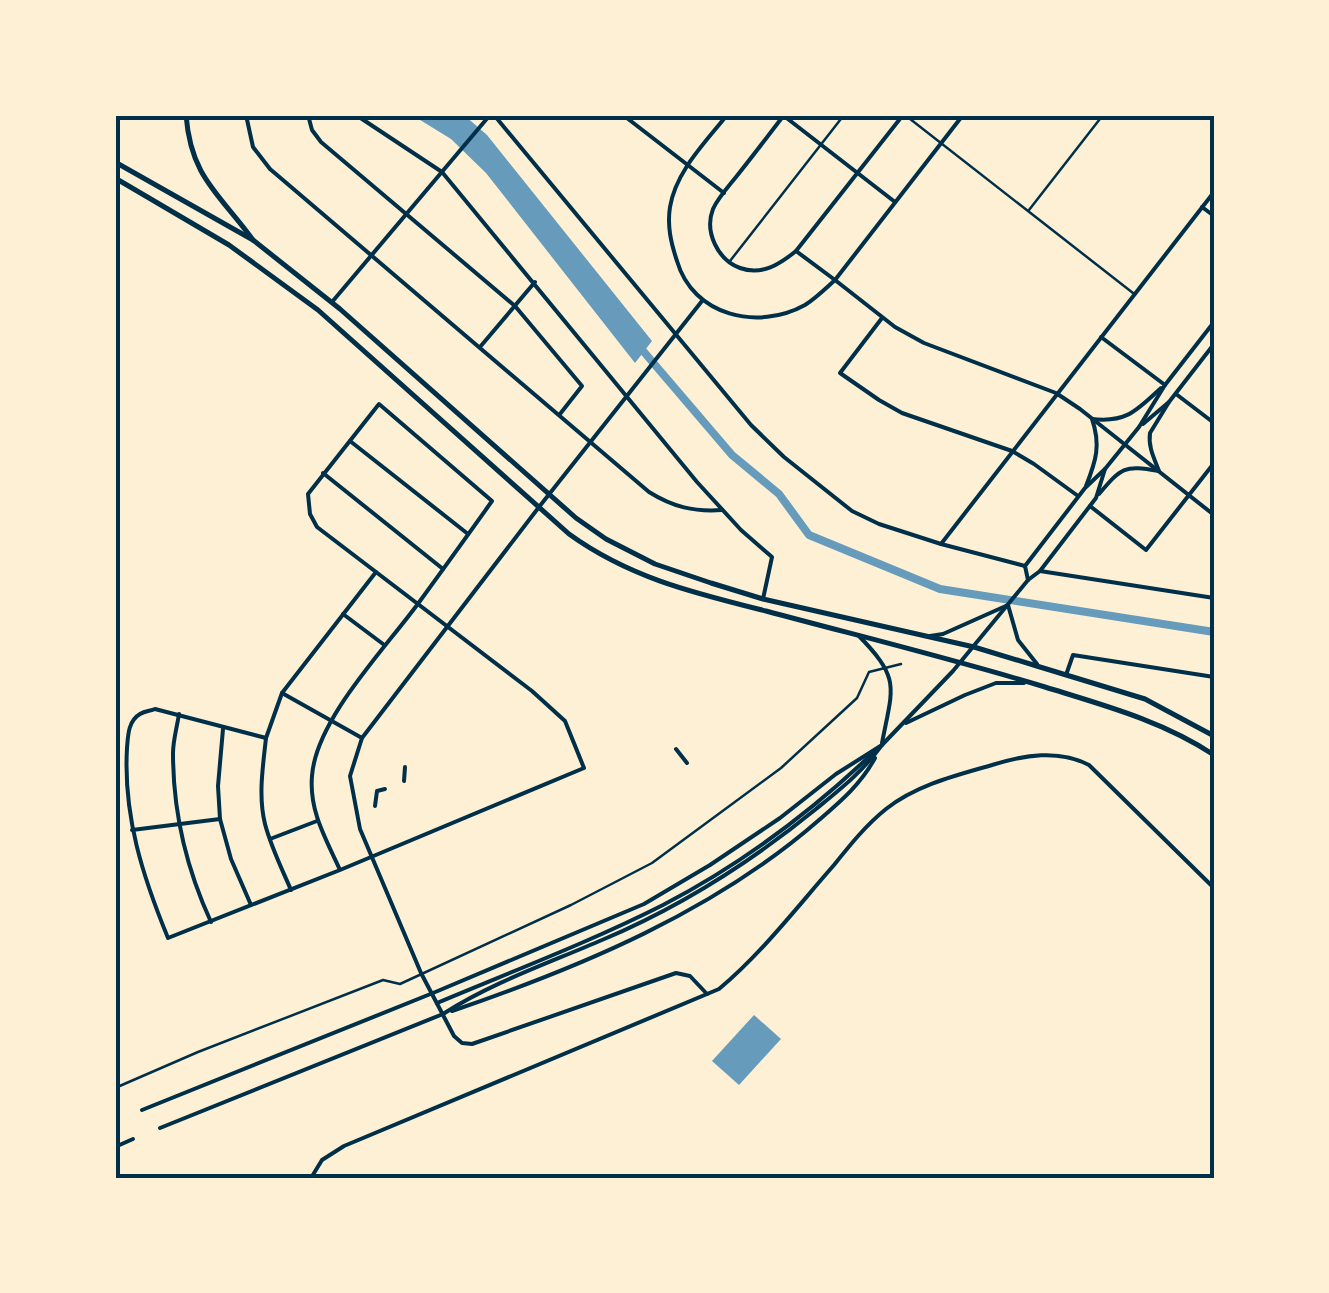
<svg xmlns="http://www.w3.org/2000/svg" width="1329" height="1293" viewBox="0 0 1329 1293" font-family="'Golos Text',sans-serif">
<rect width="100%" height="100%" fill="#fdf0d5"/>
<g fill="#669bbc">
<polygon points="412,115 464,115 487,135 652,341 635,363 486,173 451,139"/>
<polygon points="754,1015 781,1039 739,1085 712,1061"/>
</g>
<g fill="none" stroke-linecap="round" stroke-linejoin="round">
<polyline stroke="#669bbc" stroke-width="8" points="638,345 732,455 779,494 809,535 940,589 1214,632"/>
<g stroke="#003049" stroke-width="2.5">
<polyline points="905,115 1133,293"/>
<polyline points="1029,210 1103,115"/>
<polyline points="730,261 844,115"/>
<polyline points="115,1088 198,1052 383,980 400,984 571,905 652,863 781,768 857,698 869,672 901,664"/>
</g>
<g stroke="#003049" stroke-width="4">
<path d="M246,115L253,147L270,169L649,492C673,507 694,512 722,510"/>
<polyline points="308,115 312,130 321,142 515,306 582,386 560,414"/>
<polyline points="356,115 442,172 697,482 741,530 772,557 763,599"/>
<polyline points="494,115 751,425 784,457 852,511 879,524 941,544 1025,566"/>
<path d="M784,115C768,136 752,157 736,177C728,187 718,198 713,209C704,232 718,260 740,268C762,276 780,264 796,251L903,115"/>
<polyline points="784,116 895,202"/>
<polyline points="1202,207 1214,216"/>
<polyline points="796,251 835,280"/>
<polyline points="882,318 840,373 879,400 902,413 1012,451 1034,464 1078,496"/>
<polyline points="1101,337 1165,385"/>
<polyline points="480,347 535,282"/>
<polyline points="1176,394 1214,423"/>
<polyline points="350,441 468,534"/>
<polyline points="323,473 443,569"/>
<polyline points="1090,506 1146,550 1214,463"/>
<polyline points="539,507 362,738 350,776 360,829 421,973 454,1036 462,1043 472,1044 676,973 690,976 707,994"/>
<polyline points="941,544 1214,192"/>
<polyline points="1040,571 1214,598"/>
<polyline points="343,614 383,644"/>
<path d="M282,693L266,738L155,709C150,711 145,711 140,714C128,721 128,736 127,748C123,816 143,877 168,938L340,870C326,839 309,811 312,776C316,719 386,648 420,601C444,568 468,535 492,501L379,404L308,494L310,514L317,527L532,691L565,721L584,768L340,870"/>
<path d="M179,714C177,727 173,741 173,753C173,811 187,870 211,922"/>
<path d="M266,738C263,766 258,796 265,824C271,847 282,869 291,890"/>
<polyline points="362,738 282,693 376,572"/>
<polyline points="676,749 687,763"/>
<polyline points="404,781 405,767"/>
<polyline points="375,806 377,791 385,789"/>
<polyline points="220,819 218,786 223,729"/>
<polyline points="132,830 220,819 231,859 251,905"/>
<polyline points="270,839 317,821"/>
</g>
<g stroke="#003049" stroke-width="4">
<polyline points="623,115 724,193"/>
<path d="M727,115C705,143 676,171 670,207C667,226 671,243 677,261C693,316 758,331 805,305C816,298 825,289 835,280L963,115"/>
<polyline points="115,118 119,115"/>
<polyline points="835,280 895,327 924,343 1056,393 1080,409 1214,515"/>
<polyline points="332,302 490,115"/>
<polyline points="1143,424 1169,402 1214,344"/>
<path d="M1086,486C1096,461 1101,445 1092,419C1127,423 1137,410 1161,388"/>
<path d="M1099,494C1122,467 1124,465 1159,471C1154,458 1148,447 1150,433L1169,402"/>
<polyline points="539,507 702,301"/>
<polyline points="1028,580 1025,566 1085,488 1105,469 1139,427 1165,385 1214,322"/>
<path d="M858,635C901,679 893,686 882,743"/>
<polyline points="930,636 943,634 1008,605 1018,640 1037,664"/>
<polyline points="1066,675 1073,655 1214,677"/>
<polyline points="906,723 965,695 996,683 1024,683"/>
<polyline points="882,745 953,671 1028,580 1040,571 1096,498 1105,469"/>
<path d="M437,1003C513,971 590,942 663,905C740,865 811,812 874,752"/>
<path d="M452,1011C581,967 715,911 819,820C841,801 861,784 875,758"/>
<path d="M142,1110L433,993L644,904L710,865L780,818L836,774L882,745C861,773 843,787 816,809C751,862 680,907 602,940C549,963 493,982 443,1014"/>
<polyline points="115,1122 118,1121"/>
<polyline points="160,1128 443,1014"/>
<polyline points="115,1147 133,1139"/>
<path d="M311,1178L322,1160L344,1146L719,989C762,953 797,907 834,865C850,845 866,825 886,809C916,785 957,775 992,765C1024,755 1059,749 1089,765L1214,888"/>
</g>
<g stroke="#003049" stroke-width="5">
<polyline points="115,162 253,240 340,309 576,518 606,539 655,564 711,583 763,599 974,647 1040,667 1145,699 1214,736"/>
<path d="M115,178L229,245L318,310L569,534C630,578 694,593 766,611C859,636 953,659 1045,687C1103,705 1163,721 1214,755"/>
</g>
<path stroke="#003049" stroke-width="5" d="M186,115C191,178 219,193 253,240"/>
</g>
<rect width="1329" height="1293" fill="none" stroke="#fdf0d5" stroke-width="235"/>
<rect x="118" y="118" width="1094" height="1058" fill="none" stroke="#003049" stroke-width="4"/>
</svg>
